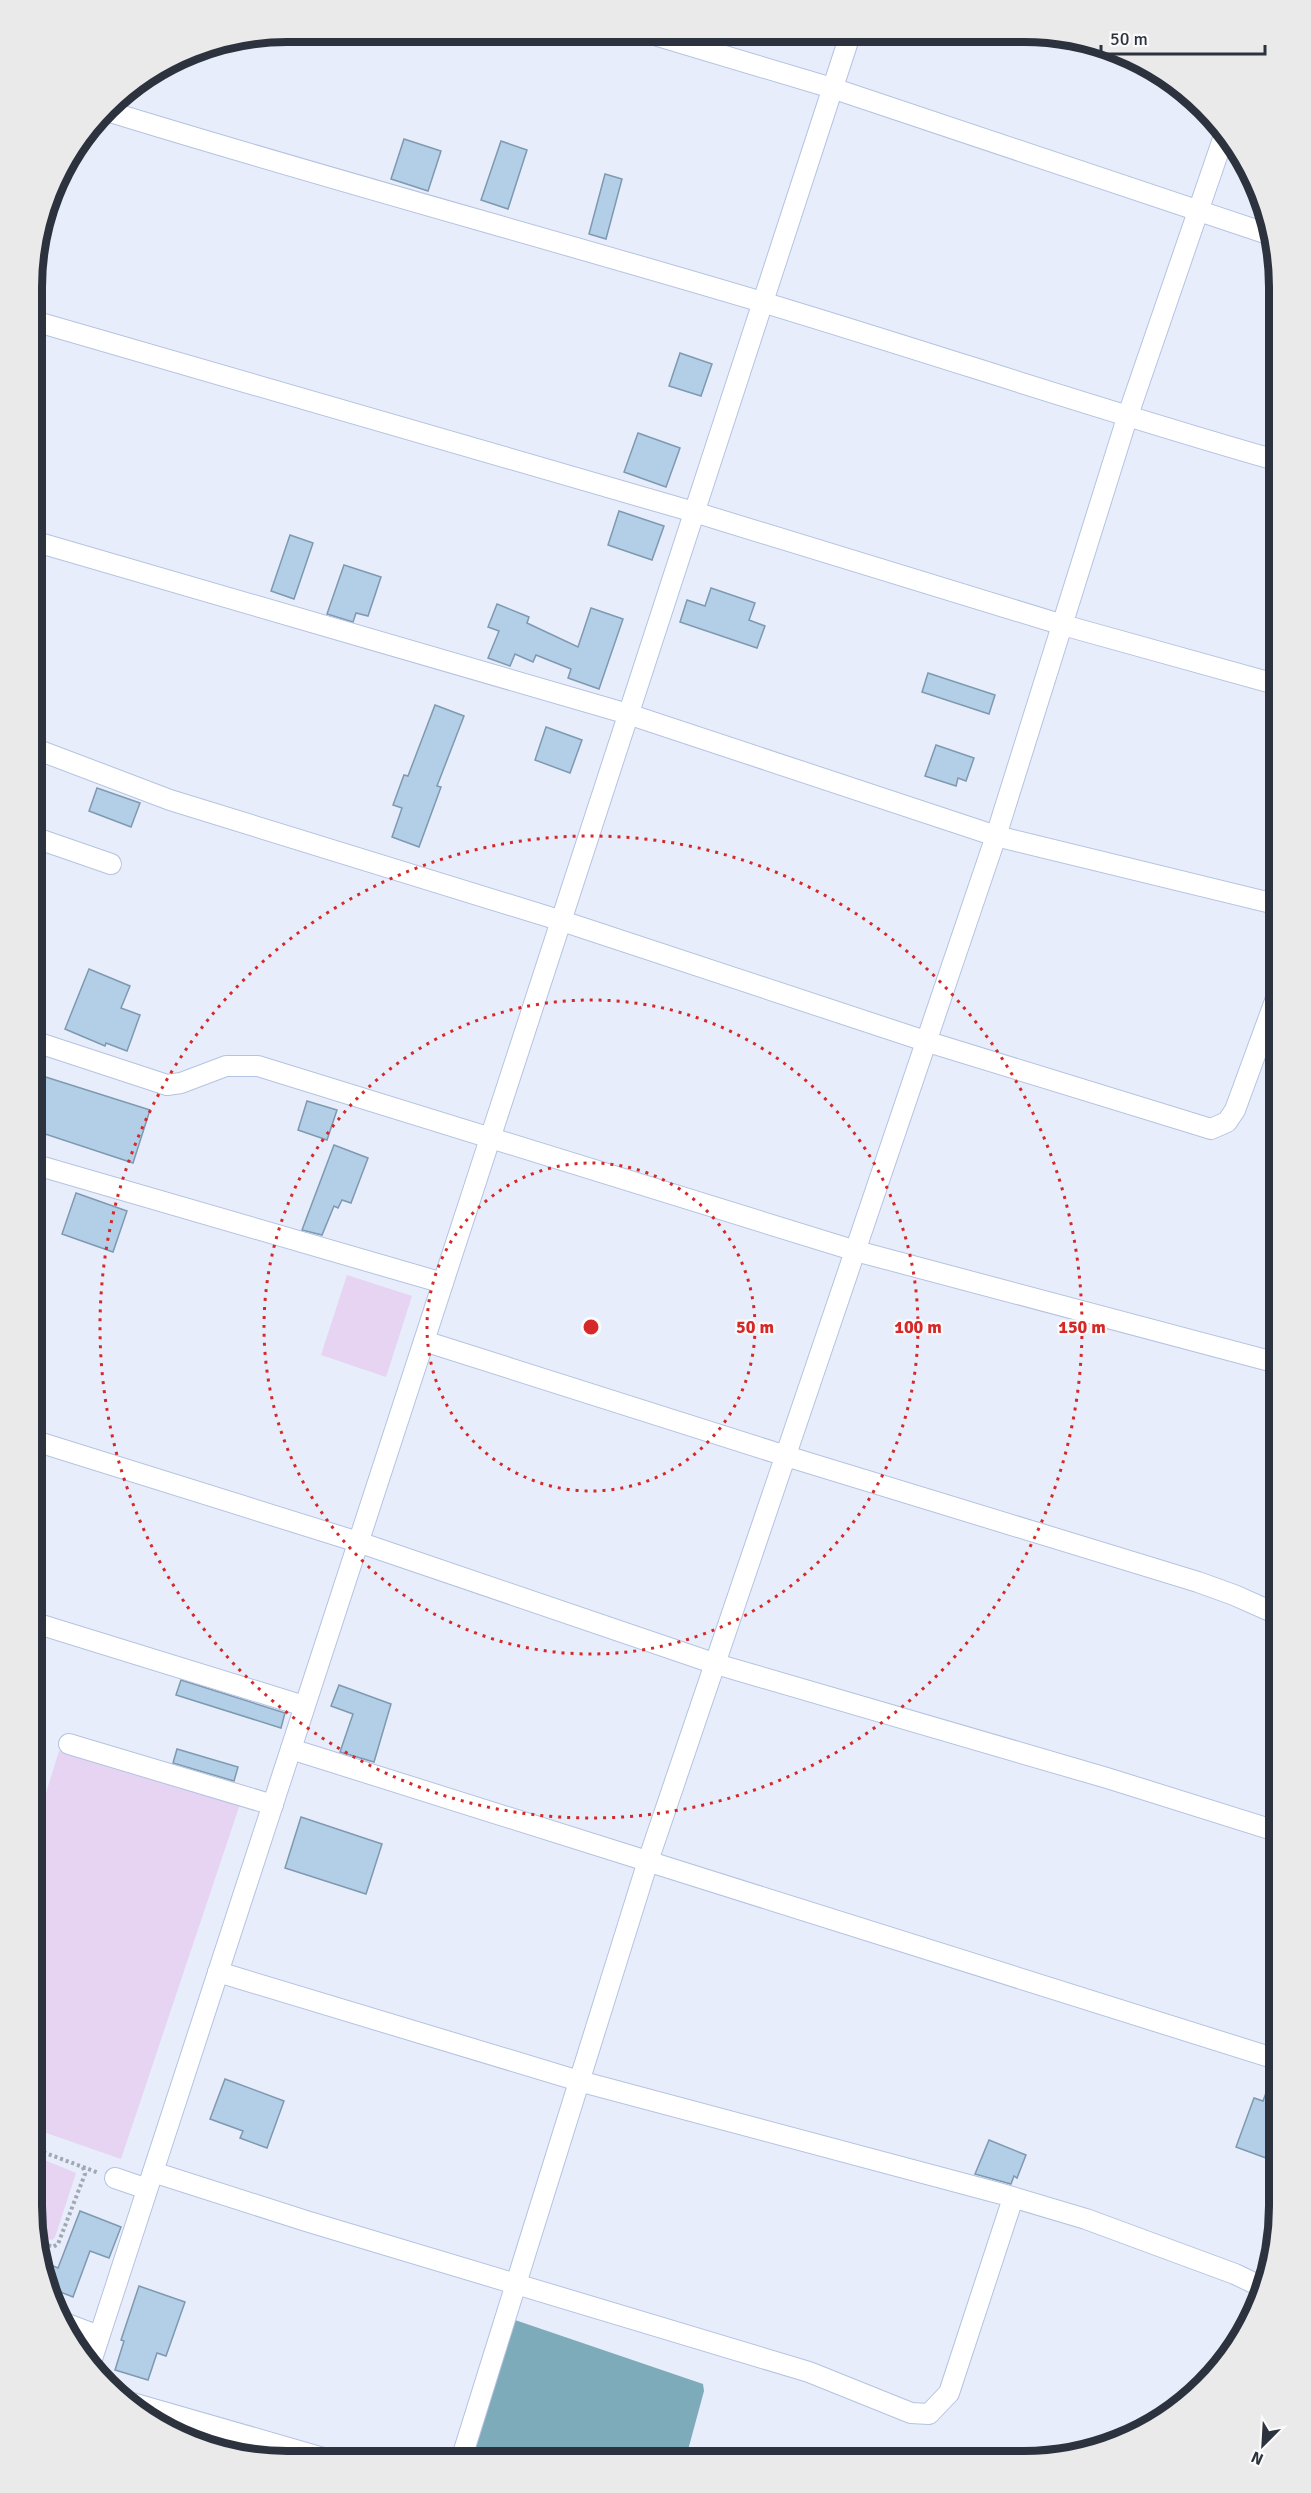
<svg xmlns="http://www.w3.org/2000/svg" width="1311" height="2493" viewBox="0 0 1311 2493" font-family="Signika,sans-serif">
<rect width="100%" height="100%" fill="#e7edfa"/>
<g fill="#e6d4f2">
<polygon points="347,1275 412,1296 386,1377 321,1355"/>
<polygon points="59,1751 240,1804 121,2159 32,2128 32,1838"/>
<polygon points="32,2155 76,2173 55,2237 52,2240 36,2234 32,2206"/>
</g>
<polygon fill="#7dabba" points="515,2320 703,2384 704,2391 685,2461 466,2460"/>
<g fill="#b2cfe7" stroke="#7e99b0" stroke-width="1.5">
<polygon points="404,139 441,151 428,191 391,179"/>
<polygon points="501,141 527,150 508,209 481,200"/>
<polygon points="605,174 622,179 606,239 589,234"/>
<polygon points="680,353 712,364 701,396 669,386"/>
<polygon points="638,433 680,448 666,487 624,472"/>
<polygon points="619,511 664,526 652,560 608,545"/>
<polygon points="290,535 313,543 294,599 271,591"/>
<polygon points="344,565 381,577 368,616 356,613 353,622 327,614"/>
<polygon points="711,588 755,603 749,620 765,626 757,648 680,622 687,600 705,606"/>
<polygon points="497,604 529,617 527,623 578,647 591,608 623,619 599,689 568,678 571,669 536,655 533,662 515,654 510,666 488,658 499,631 488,627"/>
<polygon points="928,673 995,695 989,714 922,692"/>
<polygon points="435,705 464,716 437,786 441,787 419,847 392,837 402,808 393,805 404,775 408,776"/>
<polygon points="546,727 582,740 570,773 535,760"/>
<polygon points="936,745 974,758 966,781 958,778 956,786 925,776"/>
<polygon points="97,788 140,803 131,827 89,811"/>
<polygon points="89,969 130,986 121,1008 140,1015 127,1051 106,1043 105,1046 65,1029"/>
<polygon points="33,1073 150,1110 133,1163 33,1130"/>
<polygon points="307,1101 337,1110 327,1140 298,1130"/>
<polygon points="334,1145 368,1158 351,1203 342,1200 338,1208 334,1206 322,1235 302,1230"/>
<polygon points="76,1193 127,1211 113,1252 62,1234"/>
<polygon points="181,1680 285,1713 281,1728 176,1695"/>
<polygon points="339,1685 391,1704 374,1762 340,1752 353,1714 331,1706"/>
<polygon points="177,1749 238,1767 234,1781 173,1763"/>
<polygon points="301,1817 382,1844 366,1894 285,1868"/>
<polygon points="225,2079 284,2101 267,2148 240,2138 243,2131 210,2119"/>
<polygon points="1266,2093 1279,2098 1279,2122 1266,2158 1236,2147 1254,2098 1263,2101"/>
<polygon points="989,2140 1026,2155 1017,2178 1014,2176 1011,2184 975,2174"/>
<polygon points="80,2211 121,2227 109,2258 90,2251 73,2297 45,2286 41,2261 58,2268"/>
<polygon points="139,2286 185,2302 166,2356 157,2353 148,2380 115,2370 124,2341 121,2340"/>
</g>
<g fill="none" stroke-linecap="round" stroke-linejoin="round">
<g stroke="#b5c3e2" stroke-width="22">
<g id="minor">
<polyline points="651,34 832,88 1271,235"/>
<path d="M107,111C324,178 544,237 762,302C935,354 1106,412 1279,461"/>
<polyline points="34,321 694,512 1063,625 1279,685"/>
<polyline points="33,541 628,714 996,836 1279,905"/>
<polyline points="33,748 170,800 562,921 925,1041 1211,1129 1227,1122 1235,1110 1279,990"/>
<polyline points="33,837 111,864"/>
<polyline points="33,1041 167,1085 181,1083 226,1066 258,1066 856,1251 1270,1361 1279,1367"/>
<polyline points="33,1164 443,1283"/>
<polyline points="424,1341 786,1456 1198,1582 1234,1595 1279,1615"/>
<polyline points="32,1440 358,1542 716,1664 1107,1778 1279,1832"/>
<polyline points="32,1622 304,1706"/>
<polyline points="69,1744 273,1805"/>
<polyline points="291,1749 1279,2060"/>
<polyline points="218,1972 579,2081 1002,2194 1086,2219 1235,2274 1264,2288"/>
<polyline points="153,2172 306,2221 809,2372 911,2413 929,2414 949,2393 1013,2198"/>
<polyline points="115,2178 147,2189"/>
<polyline points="62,2322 99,2336"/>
<polyline points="90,2365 850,35"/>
<polyline points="122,2400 327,2459"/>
<polyline points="461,2460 648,1861 996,836 1127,418 1225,133"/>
</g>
</g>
<g stroke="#a1a7b3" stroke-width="4" stroke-dasharray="3 3" stroke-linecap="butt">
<polyline points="32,2148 99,2173"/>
<polyline points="37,2241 53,2247 58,2244 85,2174 83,2167"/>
</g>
<use href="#minor" stroke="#fff" stroke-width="20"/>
</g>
<g fill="none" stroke="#d62828" stroke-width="3" stroke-dasharray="3 6">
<circle cx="591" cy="1327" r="164"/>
<circle cx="591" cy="1327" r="327"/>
<circle cx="591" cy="1327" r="491"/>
</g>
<path d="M0 0H1311V2493H0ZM287 42H1024A245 245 0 0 1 1269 287V2206A245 245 0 0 1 1024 2451H287A245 245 0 0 1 42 2206V287A245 245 0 0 1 287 42Z" fill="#eaeaeb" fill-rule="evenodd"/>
<path fill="none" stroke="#2c323e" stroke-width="8" d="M287 42H1024A245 245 0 0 1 1269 287V2206A245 245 0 0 1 1024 2451H287A245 245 0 0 1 42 2206V287A245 245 0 0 1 287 42Z"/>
<circle cx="591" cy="1327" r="9" fill="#d62828" stroke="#fafafa" stroke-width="3"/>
<g font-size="18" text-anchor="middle" font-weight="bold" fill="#d62828" stroke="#fafafa" stroke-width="4.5" stroke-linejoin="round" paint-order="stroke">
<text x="755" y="1333">50 m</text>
<text x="918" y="1333">100 m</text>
<text x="1082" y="1333">150 m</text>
</g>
<g transform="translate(1263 2445) rotate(204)" stroke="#fafafa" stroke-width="4.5" paint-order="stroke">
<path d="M0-4.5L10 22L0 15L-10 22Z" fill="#2c323e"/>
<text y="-9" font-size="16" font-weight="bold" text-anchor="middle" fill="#2c323e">N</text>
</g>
<path d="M1101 45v9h164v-9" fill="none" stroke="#2c323e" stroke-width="3"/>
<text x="1110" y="45" font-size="18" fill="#2c323e" stroke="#fafafa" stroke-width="4.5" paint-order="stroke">50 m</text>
</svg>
